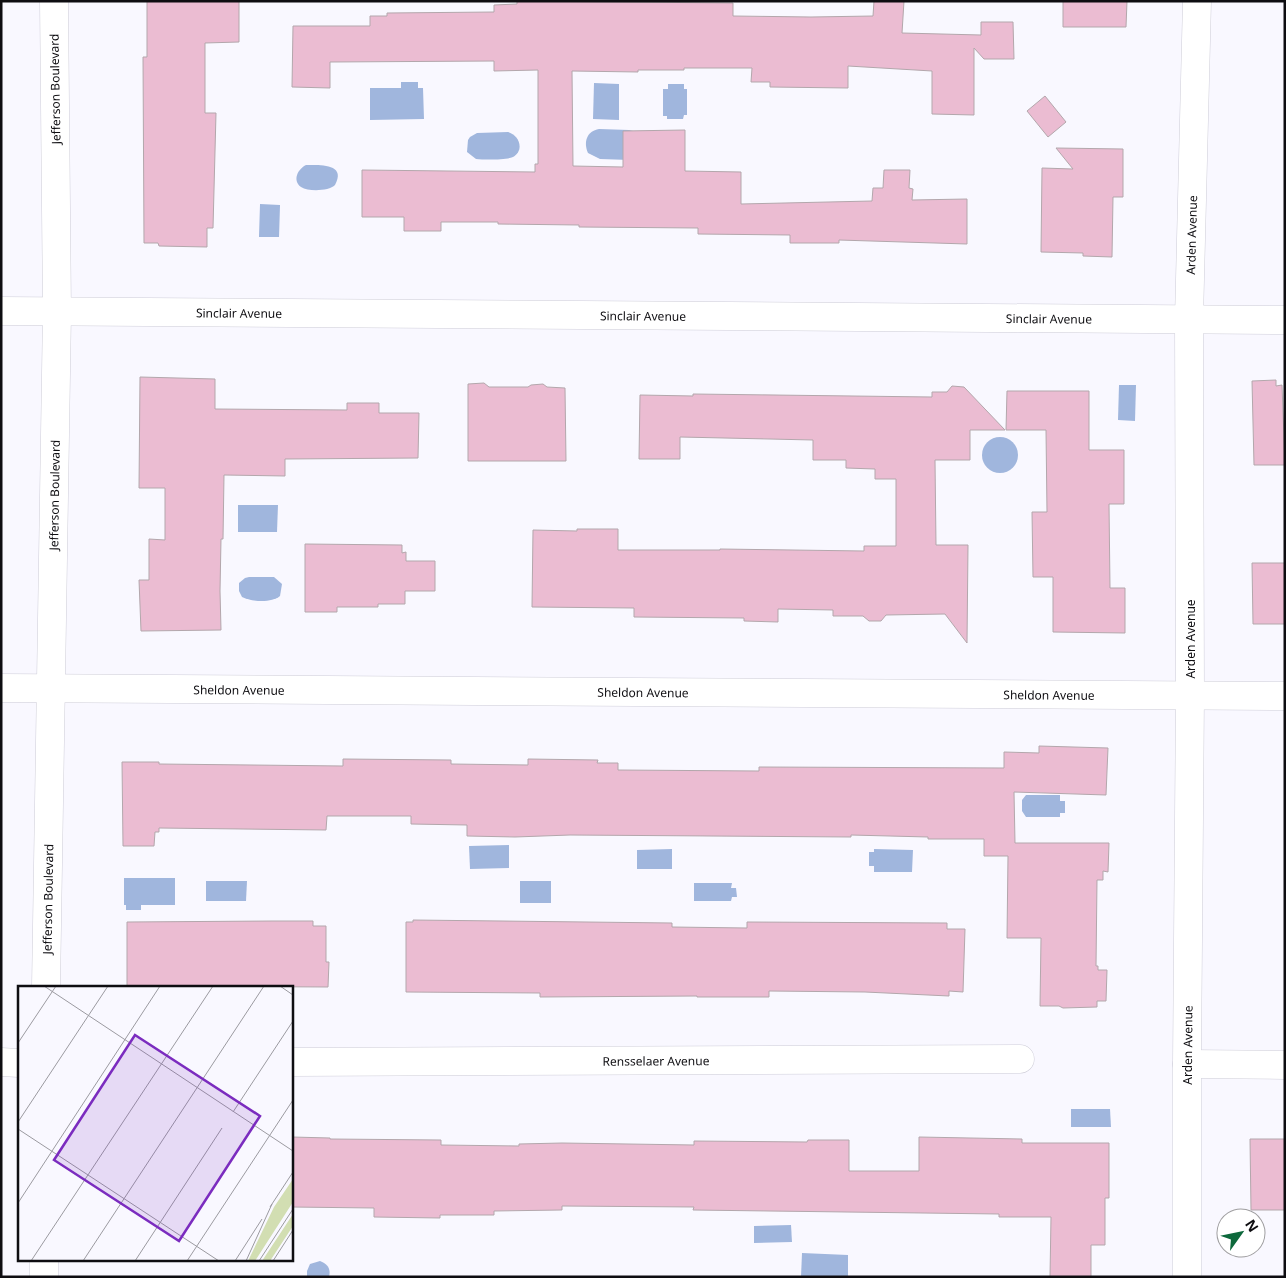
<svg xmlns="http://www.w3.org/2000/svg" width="1286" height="1278" viewBox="0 0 1286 1278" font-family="'Noto Sans',sans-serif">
<rect width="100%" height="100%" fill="#f9f8ff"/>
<g fill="#a0b6dd">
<polygon points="401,82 418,82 418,88 423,88 424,119 370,120 370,88 401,88"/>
<polygon points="594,83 619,84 619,120 593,119"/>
<polygon points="668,84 684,84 684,89 687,89 687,115 684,115 683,119 667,119 667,116 663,116 663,89 668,89"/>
<path d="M599,129L629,130L633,131L630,160L600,159L588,153C583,142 587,131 599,129Z"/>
<path d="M508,132C519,135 525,150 513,157C506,160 485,160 476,159L467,152L468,140L470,137L477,133Z"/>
<path d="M306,165C319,165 347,163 335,185C329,191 309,192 301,187C292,180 298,169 306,165Z"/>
<polygon points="260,204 280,205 279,237 259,237"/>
<polygon points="1119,385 1136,385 1135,421 1118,420"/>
<circle cx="1000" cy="455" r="18"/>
<polygon points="238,505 278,505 277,532 238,532"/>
<path d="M249,577H274L282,584L280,596C272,603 252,602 242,597L239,591V583L245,578Z"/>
<polygon points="1026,795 1060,795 1060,801 1065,801 1065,813 1060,813 1060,817 1026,817 1022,811 1022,800"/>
<polygon points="509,845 509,868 470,869 469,846"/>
<polygon points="672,849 672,869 637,869 637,850"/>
<polygon points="874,849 913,850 912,872 874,872 874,866 869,866 869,852 874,852"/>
<polygon points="124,878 175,878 175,905 141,905 141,910 126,910 126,905 124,905"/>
<polygon points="206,881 247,881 246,901 206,901"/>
<rect x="520" y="881" width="31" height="22"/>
<polygon points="694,883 732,883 731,888 736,888 737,897 732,897 731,901 694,901"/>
<polygon points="1071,1109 1110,1109 1111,1127 1071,1127"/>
<polygon points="791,1225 792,1242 754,1243 754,1226"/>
<polygon points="802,1253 848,1255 848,1277 801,1277"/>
<path d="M320,1261C328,1264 331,1269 329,1277H307V1271L310,1264Z"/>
</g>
<g fill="#ebbcd2" stroke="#b3a7ac">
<polygon points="147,1 239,1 239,42 205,43 205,113 216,113 213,228 207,228 207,247 159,246 158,243 144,243 143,57 147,57"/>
<polygon points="517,1 733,3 733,16 811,17 873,16 874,1 904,1 902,33 981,35 981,22 1013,22 1014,59 984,59 974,48 974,115 932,114 932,71 848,66 848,88 770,87 770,82 751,82 752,68 684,68 684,70 638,70 638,72 572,71 573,166 623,167 623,131 685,130 685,171 741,172 741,204 872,201 873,188 883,188 884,170 910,170 909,188 913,189 912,200 967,199 967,244 839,240 839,243 790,243 790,235 698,234 698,228 579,227 579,225 498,224 498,222 441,222 441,231 404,231 404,217 362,217 362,170 535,172 535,164 538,164 538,70 494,71 494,61 330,62 330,88 292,87 293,26 370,26 370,16 387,16 387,13 494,12 494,5 517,4"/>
<polygon points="1063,1 1127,1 1126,27 1063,27"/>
<polygon points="1045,96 1066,122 1048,137 1027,111"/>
<polygon points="1056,148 1123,149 1123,197 1113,197 1112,257 1083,256 1083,253 1041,252 1042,168 1073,169"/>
<polygon points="140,377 215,379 215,409 347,410 347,403 379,403 379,413 419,413 418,458 285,459 285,476 224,475 223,539 221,539 220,591 221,630 141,631 139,580 149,580 149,539 165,540 165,488 139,488"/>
<polygon points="1276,380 1276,386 1282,385 1285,465 1254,465 1252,381"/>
<polygon points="484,383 489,387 528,387 531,385 543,384 547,387 565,388 566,461 468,461 468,384"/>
<polygon points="952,386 964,387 1005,430 970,430 970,460 935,460 936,545 968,545 967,643 945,614 886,615 881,621 869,621 863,616 833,616 833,610 778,609 778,622 744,621 744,618 634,617 634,608 532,607 533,530 577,531 577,529 618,529 618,550 720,550 720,549 864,551 864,546 896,546 896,479 875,479 875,469 846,468 846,460 813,460 813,440 680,437 680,459 639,459 640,395 693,396 693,394 932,397 932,392 947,392"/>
<polygon points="1007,391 1089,391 1089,450 1124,450 1124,504 1109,504 1110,588 1125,588 1125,633 1053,632 1053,577 1033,577 1032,512 1047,512 1046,430 1006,430"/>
<polygon points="305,544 402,545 402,553 406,552 406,561 435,561 435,591 405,591 405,604 378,604 378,607 337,607 337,612 305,612"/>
<polygon points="1252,563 1285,563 1285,624 1253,624"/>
<polygon points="1039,746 1108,748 1106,795 1014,792 1015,843 1109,843 1108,872 1103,871 1103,880 1097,880 1096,966 1098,966 1098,970 1107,970 1106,1001 1097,1001 1097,1007 1063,1008 1059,1006 1040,1006 1041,938 1007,938 1008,856 984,856 984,839 928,839 928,837 851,835 851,837 570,835 515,837 467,836 467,825 411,824 411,816 327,816 326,830 159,828 159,832 155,832 154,846 123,846 122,762 159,762 159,764 343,766 343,759 451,760 451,764 528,765 528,759 598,760 597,763 618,763 618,770 759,771 759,767 1004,768 1004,752 1039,753"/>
<polygon points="413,920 672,923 672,927 747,928 747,922 947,923 947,929 965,929 963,992 949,991 949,996 865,992 769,991 769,997 697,997 697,996 540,997 540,993 406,992 406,922 413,922"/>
<polygon points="272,921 313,921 313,926 326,926 326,962 329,962 328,987 127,986 127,922"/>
<polygon points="292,1137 330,1138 330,1139 441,1140 441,1145 519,1146 519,1144 562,1143 694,1145 694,1141 807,1142 808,1140 849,1140 849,1171 919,1171 919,1137 1022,1139 1022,1143 1109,1143 1109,1198 1105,1198 1105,1245 1091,1245 1091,1277 1050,1277 1051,1217 999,1217 999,1214 693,1210 694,1207 562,1206 562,1210 494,1211 494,1215 440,1215 440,1218 374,1217 374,1208 291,1207"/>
<polygon points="1250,1139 1285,1139 1285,1210 1251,1210"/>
</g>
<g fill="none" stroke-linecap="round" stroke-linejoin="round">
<g stroke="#cecdd8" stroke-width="29">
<g id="minor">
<path id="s1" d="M1,311L1285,320"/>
<path id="s2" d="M1,688L1285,696"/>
<path id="s3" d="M46,987L57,312L54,1"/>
<polyline points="1,1062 19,1063"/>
<path id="s4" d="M291,1062L1020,1059"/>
<polyline points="1187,1064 1285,1065"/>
<polyline points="44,1277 44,1259"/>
</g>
</g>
<g stroke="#cecdd8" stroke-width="29">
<g id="tertiary">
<path id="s5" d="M1187,1277V1064L1190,695L1189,319L1197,1"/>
</g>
</g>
<use href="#minor" stroke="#fff" stroke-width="28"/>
<use href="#tertiary" stroke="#fff" stroke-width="28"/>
</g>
<g text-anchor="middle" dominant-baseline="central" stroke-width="4" stroke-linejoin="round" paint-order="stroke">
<g font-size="12" fill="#0e0d11" stroke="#fff">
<text transform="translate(55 89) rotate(-91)">Jefferson Boulevard</text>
<text stroke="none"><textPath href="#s5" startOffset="1042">Arden Avenue</textPath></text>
<text stroke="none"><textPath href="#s1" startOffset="238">Sinclair Avenue</textPath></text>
<text stroke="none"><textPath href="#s1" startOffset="642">Sinclair Avenue</textPath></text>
<text stroke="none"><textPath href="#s1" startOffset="1048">Sinclair Avenue</textPath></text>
<text stroke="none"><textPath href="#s3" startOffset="492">Jefferson Boulevard</textPath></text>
<text transform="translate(1190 639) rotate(-90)">Arden Avenue</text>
<text stroke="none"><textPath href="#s2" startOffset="238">Sheldon Avenue</textPath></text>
<text stroke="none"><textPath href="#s2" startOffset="642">Sheldon Avenue</textPath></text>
<text stroke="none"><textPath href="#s2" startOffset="1048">Sheldon Avenue</textPath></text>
<text stroke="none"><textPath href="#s3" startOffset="88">Jefferson Boulevard</textPath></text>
<text stroke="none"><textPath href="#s5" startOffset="232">Arden Avenue</textPath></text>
<text stroke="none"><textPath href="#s4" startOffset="365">Rensselaer Avenue</textPath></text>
</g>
</g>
<g transform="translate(18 986)">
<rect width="275" height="275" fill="#f9f8ff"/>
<path d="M275,193V216L237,275H230L256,221ZM275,228V240L252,275H244Z" fill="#d2deb2"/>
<path fill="none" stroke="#9b9aa0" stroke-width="1" d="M26,0L275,165M262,0L275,9M0,57L38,0M215,126L275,35M0,136L90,0M0,143L201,275M0,217L142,0M252,221L275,186M13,275L195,0M65,275L246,0M117,275L204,142M169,275L275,114M217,275L244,233M228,275L254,218M241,275L275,223M255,275L275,244"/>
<path fill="#7b2cbf" fill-opacity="0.15" stroke="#7b2cbf" stroke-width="2.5" d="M117,49L242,130L161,255L36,174Z"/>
<rect width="275" height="275" fill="none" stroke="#0e0d11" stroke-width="2.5"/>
</g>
<rect width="1286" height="1278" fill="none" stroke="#0e0d11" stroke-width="5"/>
<g transform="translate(1241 1233) rotate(57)"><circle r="24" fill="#ffffff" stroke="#9f9ea0"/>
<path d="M0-4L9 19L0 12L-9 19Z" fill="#0d683b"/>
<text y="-8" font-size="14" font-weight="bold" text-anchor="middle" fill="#0e0d11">N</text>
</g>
</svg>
